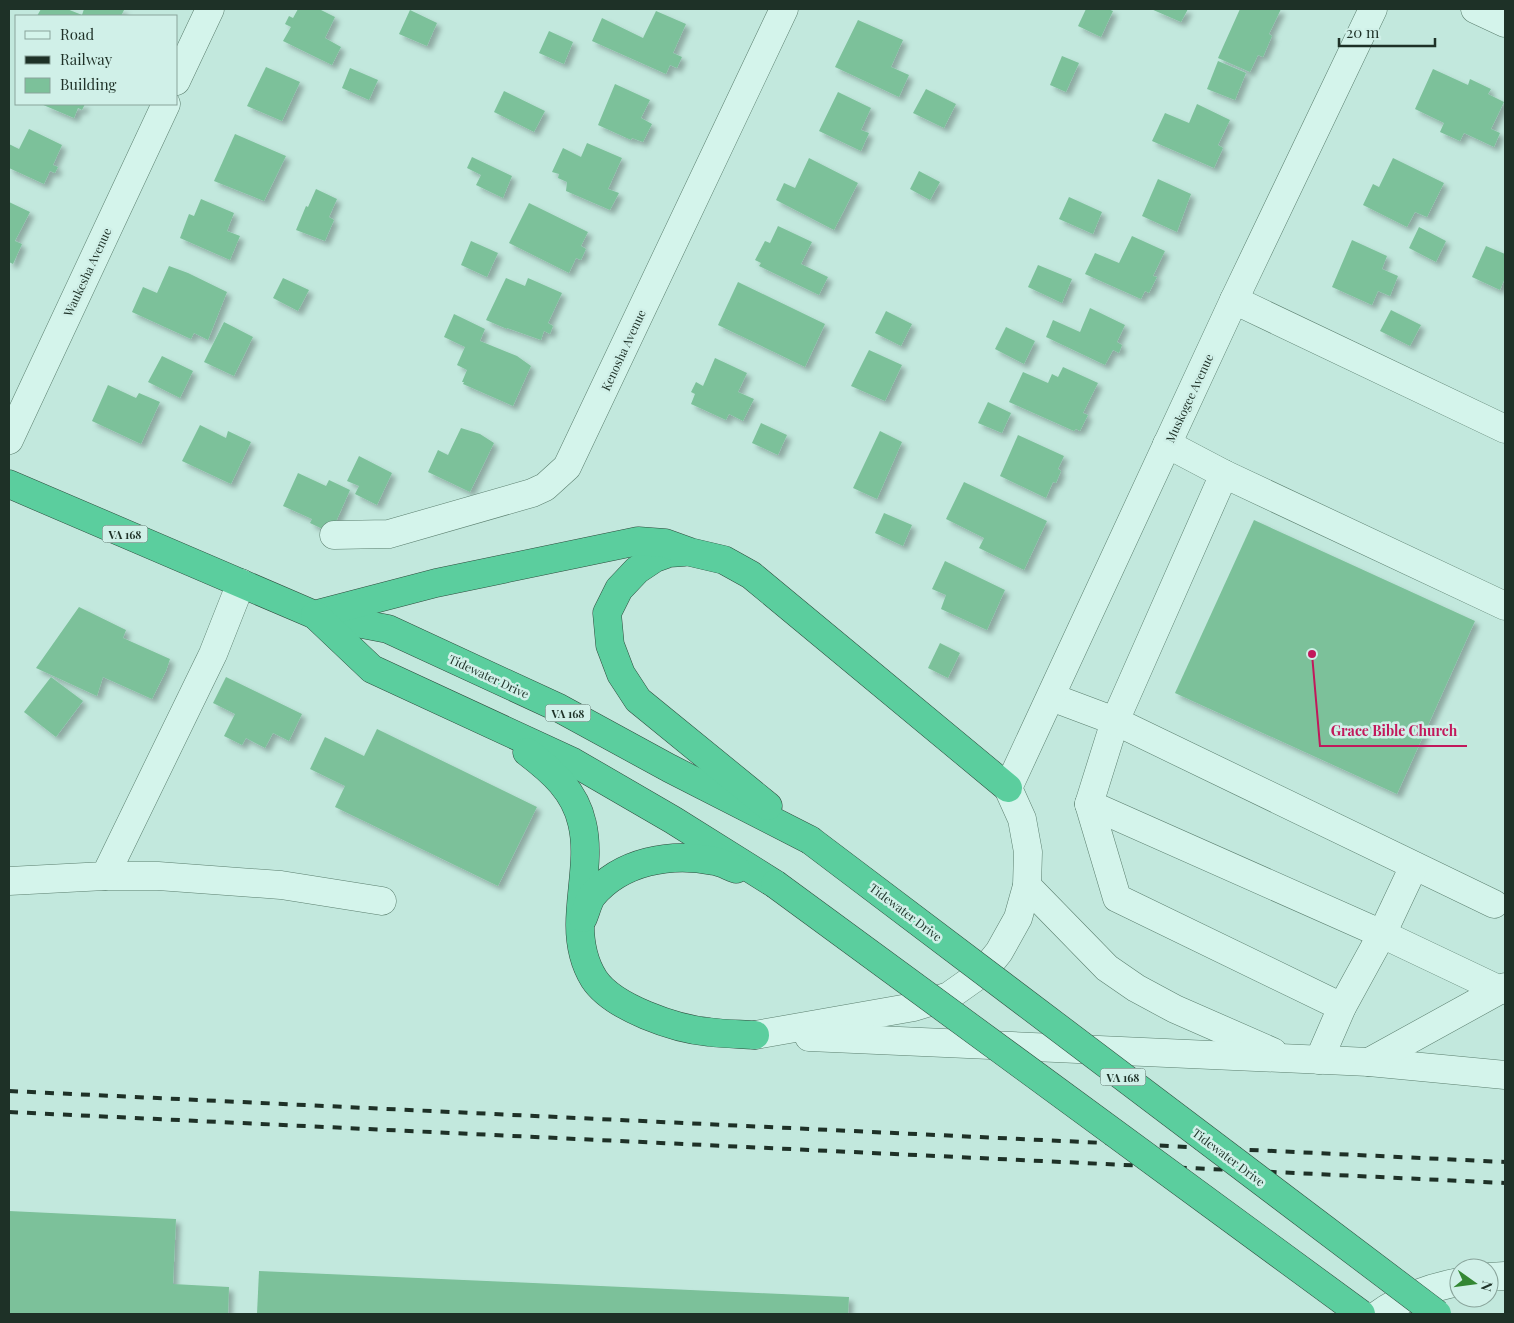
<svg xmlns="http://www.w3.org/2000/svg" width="1514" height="1323" viewBox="0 0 1514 1323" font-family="'Playfair Display',serif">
<defs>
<filter id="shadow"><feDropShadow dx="4.5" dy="4.5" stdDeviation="2.5" flood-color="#0004"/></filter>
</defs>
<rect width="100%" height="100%" fill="#c2e8dd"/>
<g fill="#7cc19a" filter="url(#shadow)">
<polygon points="41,9 67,9 82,15 84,9 120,9 124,10 121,16 37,16"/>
<polygon points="298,9 319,9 335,17 325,38 341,47 332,65 283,41 291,27 285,24 289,16 293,18"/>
<polygon points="1086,9 1108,9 1113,11 1101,37 1078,26"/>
<polygon points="1151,9 1188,9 1181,22"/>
<polygon points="1240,9 1281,9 1269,34 1272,36 1263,57 1258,55 1250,72 1218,58"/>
<polygon points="410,10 437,23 427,46 399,34"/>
<polygon points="656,11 686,24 673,53 682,57 677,68 670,65 666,74 592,41 602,18 643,38"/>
<polygon points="858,20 903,40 891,67 909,75 899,97 835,67"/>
<polygon points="549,31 573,42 564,64 539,53"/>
<polygon points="1062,56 1079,63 1066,92 1050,85"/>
<polygon points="1218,61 1246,73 1235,100 1207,89"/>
<polygon points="266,67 300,82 282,121 247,106"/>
<polygon points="350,68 378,80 369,100 342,88"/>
<polygon points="1433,69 1468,85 1470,79 1491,89 1488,94 1504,102 1491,129 1500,133 1494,147 1464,133 1460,141 1440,132 1444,123 1415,109"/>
<polygon points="615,84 650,100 641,118 652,124 643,142 632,138 631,140 598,125"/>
<polygon points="926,89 956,104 944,128 913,113"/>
<polygon points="504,91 545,111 534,132 494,112"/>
<polygon points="838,92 871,108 861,130 869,133 861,151 819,131"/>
<polygon points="41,104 85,104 82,110 78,108 74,118"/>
<polygon points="1197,104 1230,120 1218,145 1223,148 1214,168 1152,141 1165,113 1189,123"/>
<polygon points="29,129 62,145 53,165 58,167 55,173 50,171 44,184 9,168 9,144 19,149"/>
<polygon points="235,134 286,156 264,201 214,181"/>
<polygon points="587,143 622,158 608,189 619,193 610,210 566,191 567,182 558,178 559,174 552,172 563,148 581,157"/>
<polygon points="472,157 512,176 503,198 476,185 481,175 467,168"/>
<polygon points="809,158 858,183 834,230 776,200 784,183 795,188"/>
<polygon points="1393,158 1444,183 1427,217 1415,212 1407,227 1363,205 1373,184 1379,187"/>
<polygon points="919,171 940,182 930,200 910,189"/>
<polygon points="1158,179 1191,194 1177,232 1142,216"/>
<polygon points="316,189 337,199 329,217 334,220 325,241 296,230 306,206 308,207"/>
<polygon points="1069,197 1102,212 1093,234 1059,219"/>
<polygon points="201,199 234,213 227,231 240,236 230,260 180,238 189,214 194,216"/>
<polygon points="9,202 30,212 15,241 22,244 13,264 9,262"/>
<polygon points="529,203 588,232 581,246 586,249 581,260 576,258 569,273 509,243"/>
<polygon points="778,226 812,242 801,264 828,277 819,295 759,266 761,263 755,260 765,241 770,243"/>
<polygon points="1419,227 1446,241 1436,262 1409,248"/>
<polygon points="1132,236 1165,251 1153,276 1157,277 1149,293 1145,291 1141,299 1085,274 1095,253 1119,263"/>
<polygon points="1352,240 1387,256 1382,269 1398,276 1390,296 1378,291 1372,305 1332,287"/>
<polygon points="471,241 498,253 487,277 461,265"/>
<polygon points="1486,246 1505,254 1505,278 1500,290 1472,277"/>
<polygon points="1038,265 1072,279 1062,303 1028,287"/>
<polygon points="169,266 188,273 227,292 208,340 194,333 191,339 132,312 143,287 157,293"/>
<polygon points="283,278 309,290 298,311 273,298"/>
<polygon points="506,278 525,286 528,278 562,293 548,323 553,326 550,334 544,331 541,340 507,328 507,329 486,320"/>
<polygon points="738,282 825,324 805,367 718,325"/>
<polygon points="1090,308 1125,325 1117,342 1122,345 1119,353 1113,350 1105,365 1046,337 1053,320 1080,332"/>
<polygon points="1391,310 1421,325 1410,346 1380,331"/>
<polygon points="886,311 912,324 901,346 875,333"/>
<polygon points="454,314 485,329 480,341 517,356 531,366 513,406 463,384 464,382 462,382 467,370 457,365 465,347 444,337"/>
<polygon points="224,322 253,337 234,376 204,362"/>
<polygon points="1006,327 1035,341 1024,364 995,349"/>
<polygon points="869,350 902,365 885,401 851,386"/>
<polygon points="162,356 193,371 180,398 148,382"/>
<polygon points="715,358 747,373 738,392 754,399 743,421 729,414 726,420 691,404 695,394 691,392 696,382 703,386"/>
<polygon points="1063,367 1098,383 1083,413 1088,415 1080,431 1076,429 1074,431 1009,402 1023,372 1048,383 1052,374 1058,377"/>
<polygon points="108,385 136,398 139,393 160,402 141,444 92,421"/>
<polygon points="988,402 1011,413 1002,433 978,423"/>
<polygon points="761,423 787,435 778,455 752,443"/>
<polygon points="200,425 226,438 228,431 251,442 231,484 182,461"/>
<polygon points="461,428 480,434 494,443 470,492 428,472 438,450 448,455"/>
<polygon points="880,431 902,442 877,499 853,488"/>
<polygon points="1018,435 1064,456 1058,469 1061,471 1056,483 1053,482 1046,498 1000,476"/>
<polygon points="359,456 392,473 377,505 355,494 359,486 347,481"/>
<polygon points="298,473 326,486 329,480 350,490 331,533 310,523 312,519 283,506"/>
<polygon points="964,482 1047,521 1024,570 979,548 984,538 946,519"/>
<polygon points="884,513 912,525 903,546 875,533"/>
<polygon points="1254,520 1475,621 1397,794 1175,693"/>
<polygon points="945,561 1005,590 987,630 941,609 946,595 932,589"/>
<polygon points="79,607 126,630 123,638 170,659 166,671 152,699 103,677 97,696 36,668"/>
<polygon points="940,643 960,653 948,678 928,668"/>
<polygon points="51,677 83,701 56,737 24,712"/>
<polygon points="226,677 302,714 289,741 273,733 265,748 246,738 242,745 224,736 235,714 213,703"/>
<polygon points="377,729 537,807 498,886 335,807 345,786 310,769 325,737 364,756"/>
<polygon points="9,1211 176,1219 173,1284 229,1287 228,1314 9,1314"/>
<polygon points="259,1271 849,1297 848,1314 257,1314"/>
</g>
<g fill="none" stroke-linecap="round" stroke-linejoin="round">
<g stroke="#5b7f6f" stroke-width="29">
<g id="minor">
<polyline points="1475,9 1505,23"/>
<polyline points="176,81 210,9"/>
<polyline points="1234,300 1505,429"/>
<polyline points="9,440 166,104"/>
<polyline points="1167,444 1224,474 1505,606"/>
<polyline points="1224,474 1115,721 1089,804 1117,898 1342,1007"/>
<polyline points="334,535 389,534 532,493 545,487 567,467 784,9"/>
<polyline points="1051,697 1115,721 1494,904"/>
<polyline points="1089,804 1382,934 1414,866"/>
<polyline points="105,876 158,876 281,885 382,901"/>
<polyline points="9,881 105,876 213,654 241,583"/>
<polyline points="1027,886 1107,968 1136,988 1175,1009 1273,1052"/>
<polyline points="755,1035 914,1007 949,996 983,972 999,952 1018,918 1027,886 1028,852 1022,819 1008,788 1234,300 1373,9"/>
<polyline points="809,1037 1369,1062 1505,1075"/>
<polyline points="1319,1060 1342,1007 1382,934 1500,990"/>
<polyline points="1369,1062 1505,987"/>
<polyline points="1489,1277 1505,1276"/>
<path d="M1379,1314C1401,1298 1432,1287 1459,1282"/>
</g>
</g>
<g stroke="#2f4d3e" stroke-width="29">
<g id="highway">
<polyline points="9,484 315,615 388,629 559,708 669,768 810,840"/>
<polyline points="684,552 669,553 655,558 637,570 619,589 607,613 610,645 621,674 638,700 768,806"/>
<polyline points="321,613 436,583 638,541 665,543 690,552 724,560 751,575 1008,788"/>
<polyline points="315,615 372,669 573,762 673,820 775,884"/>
<path d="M527,752C552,771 575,791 582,823C590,855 580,892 580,925C580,944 584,963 594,979C613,1008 676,1029 709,1032C724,1034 740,1034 755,1035"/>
<path d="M583,918C586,911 588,902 592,896C621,861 671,852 714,861C721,862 728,866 736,869"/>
</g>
</g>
<use href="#minor" stroke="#d4f4eb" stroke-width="28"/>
<use href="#highway" stroke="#5bce9e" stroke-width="28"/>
<g stroke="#1e3127" stroke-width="4" stroke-dasharray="9 9" stroke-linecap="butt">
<polyline points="9,1091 1505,1162"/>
<polyline points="9,1112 1505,1183"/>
</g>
<g stroke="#2f4d3e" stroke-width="29" stroke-linecap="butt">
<g id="highway-bridge">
<polyline points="810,840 1437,1314"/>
<polyline points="775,884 1361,1314"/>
</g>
</g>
<use href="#highway-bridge" stroke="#5bce9e" stroke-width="28"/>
</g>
<g text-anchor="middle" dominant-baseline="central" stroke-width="5" stroke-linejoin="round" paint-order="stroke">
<g fill="#d0f0e8" stroke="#536a61" stroke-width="1">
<rect x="102.5" y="525.5" width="45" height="17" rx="4"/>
<rect x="545.5" y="704.5" width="45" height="17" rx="4"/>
<rect x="1100.5" y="1068.5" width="45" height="17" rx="4"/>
</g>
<g font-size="11" font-weight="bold" fill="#1e3127">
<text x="125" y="534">VA 168</text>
<text x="568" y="713">VA 168</text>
<text x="1123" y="1077">VA 168</text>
</g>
<g font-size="12" fill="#1e3127" stroke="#d0f0e8">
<text transform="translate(87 272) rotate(-65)">Waukesha Avenue</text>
<text transform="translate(623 350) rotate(-65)">Kenosha Avenue</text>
<text transform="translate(1189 398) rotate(-65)">Muskogee Avenue</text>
<text transform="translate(489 676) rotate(25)">Tidewater Drive</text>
<text transform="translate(906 912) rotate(37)">Tidewater Drive</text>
<text transform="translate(1229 1157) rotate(37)">Tidewater Drive</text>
</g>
</g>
<path fill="none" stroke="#c2185b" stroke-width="2" d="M1312 654L1320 746H1467"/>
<circle fill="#c2185b" stroke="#d0f0e8" stroke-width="2" cx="1312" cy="654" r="5"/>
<g font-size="14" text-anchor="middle" font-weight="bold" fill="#c2185b" stroke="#d0f0e8" stroke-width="5" stroke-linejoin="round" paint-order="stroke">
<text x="1394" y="736">Grace Bible Church</text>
</g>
<rect width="1514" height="1323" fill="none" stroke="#1e3127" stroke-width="20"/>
<rect x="15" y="15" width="162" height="90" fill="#d0f0e8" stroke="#89a49b"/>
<rect x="25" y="31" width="25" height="8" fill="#d4f4eb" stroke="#89a49b"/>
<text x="60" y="40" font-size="15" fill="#1e3127">Road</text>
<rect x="25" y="56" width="25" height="8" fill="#1e3127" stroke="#89a49b"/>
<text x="60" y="65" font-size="15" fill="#1e3127">Railway</text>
<rect x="25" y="78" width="25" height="15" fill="#7cc19a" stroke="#89a49b"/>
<text x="60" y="90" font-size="15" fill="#1e3127">Building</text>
<g transform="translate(1474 1283) rotate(104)"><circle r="24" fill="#d0f0e8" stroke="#89a49b"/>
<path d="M0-4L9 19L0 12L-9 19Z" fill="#338733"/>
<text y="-8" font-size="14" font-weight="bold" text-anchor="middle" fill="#1e3127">N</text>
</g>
<path d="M1339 38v8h96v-8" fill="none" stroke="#1e3127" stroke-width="2.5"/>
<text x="1346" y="38" font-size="15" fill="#1e3127" stroke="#d0f0e8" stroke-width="4" paint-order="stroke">20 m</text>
</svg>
